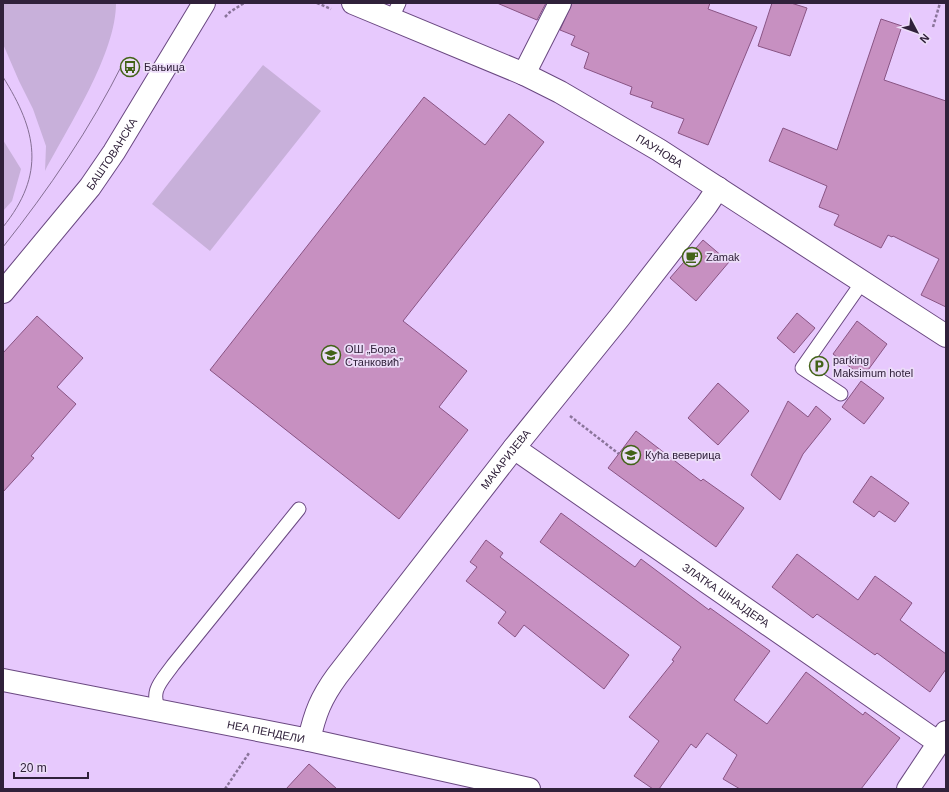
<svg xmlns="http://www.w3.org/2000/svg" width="949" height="792" viewBox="0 0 949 792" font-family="Arial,sans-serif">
<rect width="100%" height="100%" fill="#e7c9fd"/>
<g fill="#c8b0da">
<path d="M3,3H116C116,54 69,125 45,171L46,146L33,109L19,81L3,44Z"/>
<polygon points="263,65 321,111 210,251 152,204"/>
<polygon points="3,140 21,169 12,201 3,211"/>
</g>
<g fill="#c790c1" stroke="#895484">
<polygon points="497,3 546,3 537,20"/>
<polygon points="572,3 710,3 708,9 757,27 708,145 678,133 684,119 651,107 653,102 630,94 632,87 584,68 589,53 571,45 575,36 560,30"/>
<polygon points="772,3 791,3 807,8 790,56 758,46"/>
<polygon points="881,19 902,26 884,80 946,101 946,307 921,295 939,259 893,236 892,237 888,235 881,248 834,225 839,215 819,207 827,186 769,161 783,128 837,150"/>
<polygon points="424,97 485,145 509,114 544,142 403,321 467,371 439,407 468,430 399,519 210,370"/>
<polygon points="703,240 729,262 696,301 670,278"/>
<polygon points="797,313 815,328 794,353 777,338"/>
<polygon points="37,316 83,358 57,387 76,404 31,456 34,458 3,492 3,353"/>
<polygon points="857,321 887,344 863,377 833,354"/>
<polygon points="861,381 884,398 864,424 842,407"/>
<polygon points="718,383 749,411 718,445 688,418"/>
<polygon points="788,401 808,417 816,406 831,419 803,454 780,500 751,475"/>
<polygon points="636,431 701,481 703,479 744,508 716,547 608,468"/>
<polygon points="871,476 909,503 895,522 879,511 874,517 853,502"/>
<polygon points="561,513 635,567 641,559 709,610 710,608 770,651 734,700 767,724 806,672 863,715 865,712 900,738 861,789 740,789 723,779 737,755 707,733 696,748 691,744 659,789 653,789 634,776 659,741 629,717 674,661 672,660 681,647 540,542"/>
<polygon points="486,540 503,553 500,557 629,655 604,689 524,625 515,637 498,623 506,612 466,581 477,567 470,562"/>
<polygon points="797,554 858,600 875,576 912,603 900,620 946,654 946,669 930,692 877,653 875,655 817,614 813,618 772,587"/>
<polygon points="309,764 337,789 286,789"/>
</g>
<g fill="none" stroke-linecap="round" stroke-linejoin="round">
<g stroke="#6a4881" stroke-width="15">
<g id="lane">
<polyline points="391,20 399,3"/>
<polyline points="841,394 802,368 863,281"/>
<path d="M160,711C149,691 161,682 173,665L299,509"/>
</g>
</g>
<g stroke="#6a4881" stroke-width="24">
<g id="street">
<polyline points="524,74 560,3"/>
<path id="s1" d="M514,448L939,743"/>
<path id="s2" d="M3,680L309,740L529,789"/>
<path id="s3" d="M309,740C315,713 321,698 337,676L514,448L619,318L706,206L718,188"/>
<polyline points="908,789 946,732"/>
</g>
</g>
<g stroke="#6a4881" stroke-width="24">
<g id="secondary">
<path id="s4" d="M353,3L524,74L560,92L659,150L946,336"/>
<path id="s5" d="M3,292L90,187L114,152L204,3"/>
</g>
</g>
<g stroke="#8a749a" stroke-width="2.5" stroke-dasharray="3 2" stroke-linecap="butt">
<polyline points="317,3 331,9"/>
<polyline points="225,17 230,12 244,3"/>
<polyline points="933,27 940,3"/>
<polyline points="130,67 138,68"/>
<polyline points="570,416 619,454"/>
<polyline points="225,789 249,753"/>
</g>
<use href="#lane" stroke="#fff" stroke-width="13"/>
<use href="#street" stroke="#fff" stroke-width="22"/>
<use href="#secondary" stroke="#fff" stroke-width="22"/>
<g stroke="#846e93" stroke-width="1">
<path d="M3,77C37,131 46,174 3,227"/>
<path d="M3,247C49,189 90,129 123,63"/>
</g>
</g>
<defs>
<g id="bus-ring" transform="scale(1)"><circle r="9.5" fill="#ecddf8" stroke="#426217" stroke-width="1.5"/><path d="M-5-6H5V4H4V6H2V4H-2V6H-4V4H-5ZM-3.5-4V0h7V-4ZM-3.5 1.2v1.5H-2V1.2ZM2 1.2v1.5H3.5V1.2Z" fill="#426217"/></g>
<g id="cafe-ring" transform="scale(1)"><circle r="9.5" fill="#ecddf8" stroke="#426217" stroke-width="1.5"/><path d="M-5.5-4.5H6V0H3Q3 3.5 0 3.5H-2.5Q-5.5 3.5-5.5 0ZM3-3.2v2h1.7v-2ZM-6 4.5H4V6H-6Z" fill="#426217"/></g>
<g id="school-ring" transform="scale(1)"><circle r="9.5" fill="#ecddf8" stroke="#426217" stroke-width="1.5"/><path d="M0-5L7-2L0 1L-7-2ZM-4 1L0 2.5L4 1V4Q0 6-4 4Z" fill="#426217"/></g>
<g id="parking-ring" transform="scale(1)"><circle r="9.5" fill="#ecddf8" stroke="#426217" stroke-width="1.5"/><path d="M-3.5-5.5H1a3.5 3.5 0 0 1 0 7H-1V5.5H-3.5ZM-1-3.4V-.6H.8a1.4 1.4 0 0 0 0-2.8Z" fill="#426217"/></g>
</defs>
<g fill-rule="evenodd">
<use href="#bus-ring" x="130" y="67"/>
<use href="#cafe-ring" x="692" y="257"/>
<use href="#school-ring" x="331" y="355"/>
<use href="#parking-ring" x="819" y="366"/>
<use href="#school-ring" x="631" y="455"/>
</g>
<g text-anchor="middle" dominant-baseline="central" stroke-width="3.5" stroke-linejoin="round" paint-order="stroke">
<g font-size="11" fill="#30213a" stroke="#ecddf8" text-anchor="start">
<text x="144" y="67">Бањица</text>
<text x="706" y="257">Zamak</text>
<text x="345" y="349">ОШ „Бора<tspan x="345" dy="13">Станковић”</tspan></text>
<text x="833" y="360">parking<tspan x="833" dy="13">Maksimum hotel</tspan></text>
<text x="645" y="455">Кућа веверица</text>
</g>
<g font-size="11" fill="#30213a" stroke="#ecddf8">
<text stroke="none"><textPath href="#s4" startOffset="341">ПАУНОВА</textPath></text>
<text stroke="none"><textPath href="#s5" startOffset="176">БАШТОВАНСКА</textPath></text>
<text stroke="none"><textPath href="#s3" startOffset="345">МАКАРИЈЕВА</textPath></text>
<text stroke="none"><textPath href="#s1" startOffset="258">ЗЛАТКА ШНАЈДЕРА</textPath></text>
<text stroke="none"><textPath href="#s2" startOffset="268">НЕА ПЕНДЕЛИ</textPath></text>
</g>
</g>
<rect width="949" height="792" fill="none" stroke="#30213a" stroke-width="8"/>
<g transform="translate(917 32) rotate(131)" stroke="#ecddf8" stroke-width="3" paint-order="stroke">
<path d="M0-3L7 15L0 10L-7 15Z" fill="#30213a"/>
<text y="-6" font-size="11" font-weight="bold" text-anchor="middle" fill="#30213a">N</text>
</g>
<path d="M14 772v6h74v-6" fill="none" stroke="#30213a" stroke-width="2"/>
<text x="20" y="772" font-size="12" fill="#30213a" stroke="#ecddf8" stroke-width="3" paint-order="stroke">20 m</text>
</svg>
